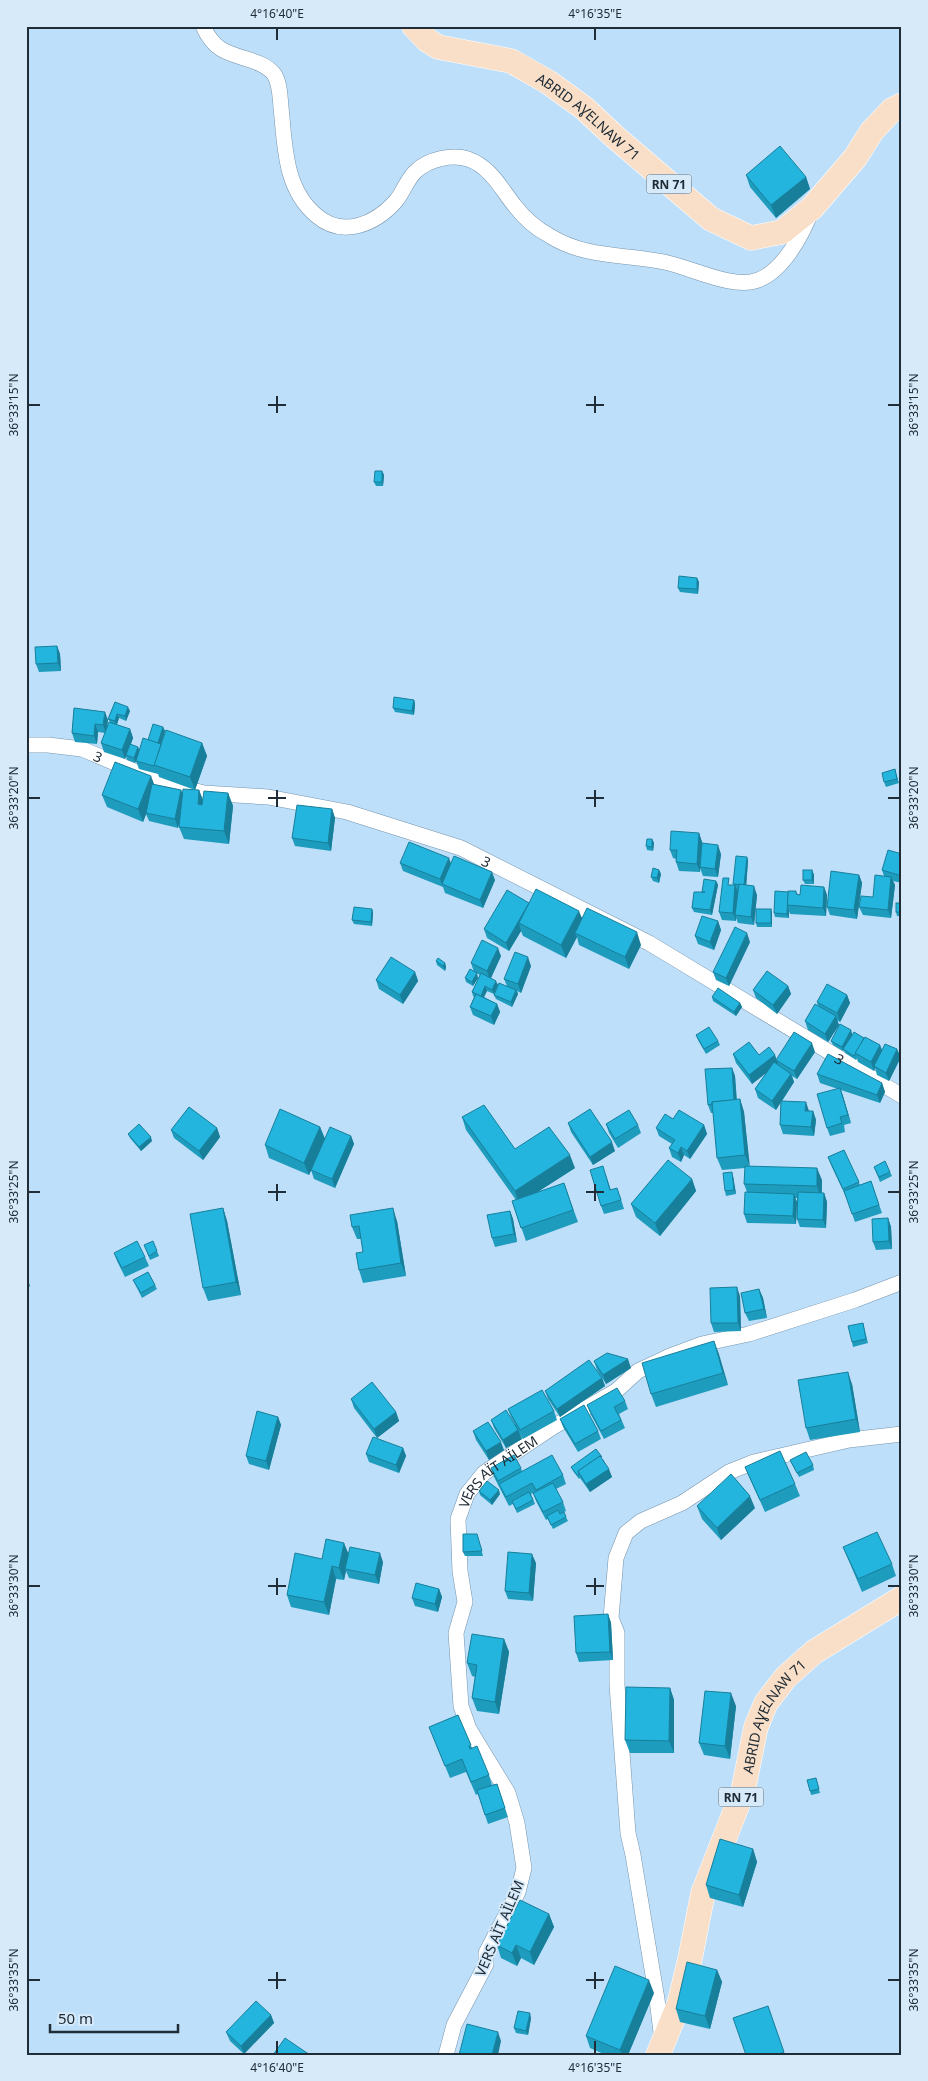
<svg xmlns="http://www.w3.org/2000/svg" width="928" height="2081" viewBox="0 0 928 2081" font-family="'Noto Sans',sans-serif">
<rect width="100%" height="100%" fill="#bedffa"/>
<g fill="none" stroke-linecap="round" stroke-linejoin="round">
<g stroke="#7594ad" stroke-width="16">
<g id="street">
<path d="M203,26C207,35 213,44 221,49C237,59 262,59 274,74C280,83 280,97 281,107C285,145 284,189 317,216C343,238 375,224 395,202C403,193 407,179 416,171C429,159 452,154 468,159C491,167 501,189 515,206C524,218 537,229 550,236C585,258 625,254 664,262C690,267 733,290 758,280C783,271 802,235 811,212"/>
<path id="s1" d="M26,745H48L82,749L160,782L204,793L268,797L347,812L461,848L649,943L902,1096"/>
<polyline points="662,2041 657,1999 633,1855 628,1833 617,1685 617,1633 611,1618 616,1558 626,1533 641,1521 682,1503 729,1472 754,1462 849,1440 902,1434"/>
<path id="s2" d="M446,2055L454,2025L486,1964V1953L518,1892L524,1868L517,1823L508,1793L469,1729L461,1706L456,1633L465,1602L460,1571L458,1519L467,1494L484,1473L553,1427L616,1391L638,1371L670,1356L702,1344L749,1334L855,1300L902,1282"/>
</g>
</g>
<g stroke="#fff" stroke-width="25">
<g id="primary">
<path id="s3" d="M414,26L427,40L438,47L511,61L548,82L584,108L615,137L711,219L751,238L782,232L812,208L855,158L872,131L892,110L902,105"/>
<path id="s4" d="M658,2055L679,2004L690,1959L703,1893L743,1791L756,1727L766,1703L786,1677L814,1652L902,1598"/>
</g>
</g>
<use href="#street" stroke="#fff" stroke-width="15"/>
<use href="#primary" stroke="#f9dfc7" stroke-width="24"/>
</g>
<g fill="#1e9cbe">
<polygon points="746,175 806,177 810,189 776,218 750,187"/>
<polygon points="382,471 384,475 383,486 376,486 374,482"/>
<polygon points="697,578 699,582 698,594 680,592 678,588"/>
<polygon points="57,646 60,654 61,671 39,672 36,664"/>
<polygon points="414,700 415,704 414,715 395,712 393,708"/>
<polygon points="115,702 130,711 126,721 119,718 117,725 130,729 133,738 131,744 139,750 148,740 163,727 165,731 161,744 202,743 207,756 195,790 159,777 158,774 139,769 136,761 135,763 127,760 126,756 125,759 104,752 101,743 105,733 98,732 97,744 75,742 72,733 74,708 108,720 107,726 110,722 108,719"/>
<polygon points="895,769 899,783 886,787 884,782"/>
<polygon points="155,785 181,790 183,794 199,790 203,800 228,793 233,806 229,844 184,839 179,827 180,820 178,828 149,821 146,814 143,822 107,807 102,795"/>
<polygon points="332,809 335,818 331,851 295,846 292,838"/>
<polygon points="699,833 702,842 701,858 721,854 718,877 703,876 700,868 700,872 679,871 676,862 676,859 673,858 670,850"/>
<polygon points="652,839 654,843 653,851 647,850 646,846"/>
<polygon points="902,854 902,883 893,881 895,885 891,918 863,915 859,907 873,897 884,876 882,870"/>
<polygon points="747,857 748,861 746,885 757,895 754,925 738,923 736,918 736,921 722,920 719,912 731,885 734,885 733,884"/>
<polygon points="400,863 451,864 495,880 483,908 445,893 443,887 403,871"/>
<polygon points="659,870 661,874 659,883 653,881 651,877"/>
<polygon points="812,870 814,875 814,884 805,884 803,880"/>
<polygon points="859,875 862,883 857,919 830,915 827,907"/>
<polygon points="716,881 718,885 712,915 694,912 692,908"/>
<polygon points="824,887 827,895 826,916 790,914 789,911 789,918 775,917 774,913 788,892 796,891 797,894 800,895"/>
<polygon points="529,903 582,918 641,945 629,969 579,945 577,937 566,958 523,936 521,931 509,951 487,938 484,929"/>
<polygon points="902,903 902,916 897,916 896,912"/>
<polygon points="372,909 373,913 372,926 354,924 352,920"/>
<polygon points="771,909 772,913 772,927 757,927 756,923"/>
<polygon points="718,921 721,930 714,950 698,944 695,936"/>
<polygon points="750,942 729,986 716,980 713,972"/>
<polygon points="501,956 491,978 498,985 494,994 487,991 484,997 497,1004 500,1012 494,1025 473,1015 470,1007 474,997 473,996 472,992 480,975 474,972 471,963"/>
<polygon points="436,961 445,963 446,967 445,971 437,965"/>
<polygon points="531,966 521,993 517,991 518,994 512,1007 496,999 494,995 507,986 504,979"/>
<polygon points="415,972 418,981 403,1004 379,989 376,980"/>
<polygon points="465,978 478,978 473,986 466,982"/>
<polygon points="788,986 791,994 777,1014 756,998 753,990"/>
<polygon points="847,995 850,1003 840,1022 837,1020 839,1025 828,1042 808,1030 805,1021 818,1006 817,1002"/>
<polygon points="712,997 740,1003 742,1007 736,1016 713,1001"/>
<polygon points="851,1030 852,1034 880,1045 882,1050 901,1057 889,1081 877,1075 875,1068 874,1071 858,1062 857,1058 856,1060 845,1053 844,1050 843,1051 833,1045 831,1041"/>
<polygon points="696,1035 718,1041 720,1045 706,1054 698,1040"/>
<polygon points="815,1052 797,1079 792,1076 794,1082 782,1101 809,1111 813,1111 816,1120 814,1136 783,1134 780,1125 781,1101 776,1110 758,1098 755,1089 767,1072 752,1084 736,1063 733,1054 775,1055 776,1060"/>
<polygon points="732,1068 735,1076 737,1100 740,1099 744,1112 749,1166 822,1180 822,1193 824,1193 827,1202 826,1228 800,1227 797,1219 797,1198 795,1198 797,1202 796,1224 747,1223 744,1214 747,1192 744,1184 745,1168 722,1170 717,1158 713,1113 711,1113 708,1105"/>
<polygon points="817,1074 882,1083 885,1092 880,1103 841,1090 851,1123 844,1125 845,1132 830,1136 827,1128 838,1089 820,1083"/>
<polygon points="462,1117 515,1149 575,1168 536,1193 564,1183 578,1222 526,1241 512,1201 516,1200 466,1130"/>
<polygon points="673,1119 704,1125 707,1134 690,1159 684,1155 681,1162 672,1157 669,1148 672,1144 659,1136 656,1128"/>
<polygon points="568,1123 615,1151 593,1165 571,1132"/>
<polygon points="606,1124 638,1125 641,1133 618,1148 609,1133"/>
<polygon points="320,1127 325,1139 309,1175 269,1158 265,1145"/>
<polygon points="217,1128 220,1137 203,1160 174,1138 171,1130"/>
<polygon points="128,1134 152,1141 141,1151 130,1138"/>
<polygon points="351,1136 354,1144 335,1188 314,1179 311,1170"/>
<polygon points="844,1150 860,1185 871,1181 882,1213 855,1222 846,1197 831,1165 828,1157"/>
<polygon points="874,1167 890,1172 892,1176 880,1182"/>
<polygon points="606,1175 611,1190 620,1196 624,1209 604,1214 601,1206"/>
<polygon points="733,1176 736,1194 726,1196 725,1191"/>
<polygon points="692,1179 696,1191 660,1236 636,1217 631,1204"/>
<polygon points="223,1208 227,1221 241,1295 208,1301 203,1288"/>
<polygon points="510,1211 513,1219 517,1242 495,1247 492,1238"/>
<polygon points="888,1218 891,1227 892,1249 876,1250 873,1242"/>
<polygon points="397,1221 406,1276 363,1283 359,1270 363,1252 361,1239 357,1239 352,1227"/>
<polygon points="144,1245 157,1251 159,1256 150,1260"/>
<polygon points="114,1253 145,1257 149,1266 125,1277 117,1261"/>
<polygon points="133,1280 155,1285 157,1289 142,1298"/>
<polygon points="759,1289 763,1298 767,1318 749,1321 745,1313"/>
<polygon points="740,1296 741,1331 714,1332 711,1323"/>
<polygon points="863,1323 868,1343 853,1347 852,1342"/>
<polygon points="714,1341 728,1385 656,1407 651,1394"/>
<polygon points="594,1361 631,1368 606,1384 597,1370"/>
<polygon points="602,1378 605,1386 560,1417 548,1399 545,1391"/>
<polygon points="852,1384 860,1432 810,1440 806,1428"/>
<polygon points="351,1399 396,1412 399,1421 377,1438 354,1408"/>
<polygon points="625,1401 628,1409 619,1414 625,1428 604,1439 590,1413 587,1405"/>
<polygon points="508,1409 554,1411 557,1420 523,1439 519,1433 522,1439 506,1448 494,1428 491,1420 515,1424 511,1417"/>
<polygon points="278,1417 281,1425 269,1470 249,1464 246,1456"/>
<polygon points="560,1419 598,1431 601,1439 578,1452 563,1427"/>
<polygon points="473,1431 504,1450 489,1460 476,1440"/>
<polygon points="403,1448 406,1456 399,1473 369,1462 366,1454"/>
<polygon points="603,1459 612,1477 590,1492 580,1478 579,1479 573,1471 571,1467"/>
<polygon points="790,1460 813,1465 814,1470 799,1477"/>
<polygon points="745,1467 795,1484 800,1496 765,1512 750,1479"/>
<polygon points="491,1468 521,1468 522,1471 563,1475 566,1484 556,1489 563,1502 566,1511 560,1514 566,1517 568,1521 553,1529 548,1519 546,1520 536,1501 533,1493 535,1492 531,1494 535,1504 517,1513 513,1504 509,1506 494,1477"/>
<polygon points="479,1491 500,1494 492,1505 480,1495"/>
<polygon points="697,1506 755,1508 721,1540 702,1519"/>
<polygon points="477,1534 483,1556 465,1556 463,1552"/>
<polygon points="843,1547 892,1564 896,1576 862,1592 848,1559"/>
<polygon points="322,1559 383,1562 379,1584 349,1578 346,1571 344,1580 336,1579 329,1615 291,1607 287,1595"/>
<polygon points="536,1563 533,1601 508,1599 505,1591"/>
<polygon points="439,1589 442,1597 438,1612 415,1606 412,1598"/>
<polygon points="608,1614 611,1623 613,1660 579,1662 576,1653"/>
<polygon points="504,1639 509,1652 499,1714 477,1711 472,1698 475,1677 472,1676 467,1663"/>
<polygon points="670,1688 674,1700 674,1753 630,1753 625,1740"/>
<polygon points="736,1706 730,1759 704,1755 699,1743"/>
<polygon points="458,1715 472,1748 489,1775 492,1785 497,1784 508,1817 488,1824 478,1794 476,1795 466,1772 450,1778 429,1727"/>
<polygon points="816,1778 820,1793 811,1795 810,1791"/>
<polygon points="753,1849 757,1862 743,1907 710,1898 706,1885"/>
<polygon points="549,1914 554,1927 534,1965 521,1958 517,1966 501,1958 497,1945"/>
<polygon points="717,1970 722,1982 710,2029 680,2022 676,2009"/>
<polygon points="654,1993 628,2055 606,2055 590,2048 586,2036"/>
<polygon points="768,2006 785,2055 746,2055"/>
<polygon points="271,2015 274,2023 244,2054 230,2041 226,2032"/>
<polygon points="531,2018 528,2035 516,2033 514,2028"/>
</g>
<g fill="#187f9b">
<polygon points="806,177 810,189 776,218 771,205"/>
<polygon points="382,471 384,475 383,486 382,482"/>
<polygon points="697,578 699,582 698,594 697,589"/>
<polygon points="57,646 60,654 61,671 58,663"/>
<polygon points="414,700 415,704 414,715 412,711"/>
<polygon points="128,707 130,711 126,721 125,716"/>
<polygon points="105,712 108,720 106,733 103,725"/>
<polygon points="117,714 119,718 116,726 115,721"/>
<polygon points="95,724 98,732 97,744 94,736"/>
<polygon points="163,727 165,731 160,747 158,743"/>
<polygon points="130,729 133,738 125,759 122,750"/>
<polygon points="202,743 207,756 195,790 190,777"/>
<polygon points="138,747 140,751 135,763 134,758"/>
<polygon points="151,776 156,789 143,822 138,809"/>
<polygon points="181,790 184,799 178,828 175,819"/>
<polygon points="199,790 204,803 202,817 198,804"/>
<polygon points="228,793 233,806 229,844 224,831"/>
<polygon points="332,809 335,818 331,851 328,843"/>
<polygon points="699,833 702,842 700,872 697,864"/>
<polygon points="652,839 654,843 653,851 652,847"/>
<polygon points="718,845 721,854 718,877 715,869"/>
<polygon points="747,857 748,861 746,889 744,885"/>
<polygon points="449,858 452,866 442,884 443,888 440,879"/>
<polygon points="659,870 661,874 659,883 657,878"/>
<polygon points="812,870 814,875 814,884 812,880"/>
<polygon points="492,872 495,880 483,908 480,900"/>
<polygon points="859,875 862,883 857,919 854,910"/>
<polygon points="891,877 895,885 891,918 888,910"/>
<polygon points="716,881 718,885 712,915 710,910"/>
<polygon points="735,885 739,894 735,915 736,918 736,921 733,913"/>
<polygon points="754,886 757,895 754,925 751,917"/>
<polygon points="824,887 827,895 826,916 823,908"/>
<polygon points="529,903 519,923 521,931 509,951 506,943"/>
<polygon points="788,907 789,911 789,918 787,914"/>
<polygon points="372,909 373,913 372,926 371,922"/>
<polygon points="771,909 772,913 772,927 771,923"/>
<polygon points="579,911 584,923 575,933 577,937 566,958 561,945"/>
<polygon points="718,921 721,930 714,950 710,942"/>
<polygon points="637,932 641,945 629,969 625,957"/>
<polygon points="747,933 750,942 729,986 726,978"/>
<polygon points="498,948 501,956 490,980 487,971"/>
<polygon points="528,957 531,966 521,993 518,984"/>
<polygon points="445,963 446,967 445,971 443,966"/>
<polygon points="415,972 418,981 403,1004 400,995"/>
<polygon points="477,973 478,978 473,986 472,982"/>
<polygon points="496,981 498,985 494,994 492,990"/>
<polygon points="485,986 487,991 482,1001 481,996"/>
<polygon points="788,986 791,994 777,1014 773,1005"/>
<polygon points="516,990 518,994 512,1007 511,1002"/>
<polygon points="847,995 850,1003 840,1022 837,1013"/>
<polygon points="740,1003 742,1007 736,1016 734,1012"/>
<polygon points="497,1004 500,1012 494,1025 491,1016"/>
<polygon points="836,1016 839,1025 828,1042 825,1034"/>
<polygon points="851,1030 852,1035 843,1051 842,1047"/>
<polygon points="812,1043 815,1052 797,1079 794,1071"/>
<polygon points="880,1045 883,1054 874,1066 875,1068 874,1071 871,1062"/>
<polygon points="897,1049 901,1057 889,1081 886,1073"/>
<polygon points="775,1055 778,1064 752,1084 749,1075"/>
<polygon points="732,1068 735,1076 737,1112 734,1103"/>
<polygon points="791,1074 794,1082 776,1110 772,1101"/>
<polygon points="882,1083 885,1092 880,1103 877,1095"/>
<polygon points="840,1088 843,1096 851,1123 848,1115"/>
<polygon points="740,1099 744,1112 750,1167 745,1155"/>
<polygon points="806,1102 809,1111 805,1111"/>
<polygon points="813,1111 816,1120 814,1136 811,1127"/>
<polygon points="704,1125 707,1134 690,1159 687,1151"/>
<polygon points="320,1127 325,1139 309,1175 304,1163"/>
<polygon points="217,1128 220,1137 203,1160 199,1151"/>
<polygon points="351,1136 354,1144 335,1188 332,1179"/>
<polygon points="151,1137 152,1141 141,1151 139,1147"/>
<polygon points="612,1142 615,1151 593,1165 590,1157"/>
<polygon points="681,1147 684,1155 681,1162 678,1153"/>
<polygon points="570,1155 575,1168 519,1204 515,1191"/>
<polygon points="817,1168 822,1180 821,1199 817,1186"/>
<polygon points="732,1172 733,1176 736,1194 734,1190"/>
<polygon points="692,1179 696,1191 660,1236 655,1223"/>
<polygon points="824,1193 827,1202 826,1228 823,1220"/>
<polygon points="794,1194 797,1202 796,1224 793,1216"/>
<polygon points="223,1208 227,1221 241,1295 236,1282"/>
<polygon points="393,1208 397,1221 406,1276 401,1263"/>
<polygon points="510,1211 513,1219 517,1242 514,1234"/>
<polygon points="888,1218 891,1227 892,1249 889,1241"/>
<polygon points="27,1277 30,1286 26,1289 26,1278"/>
<polygon points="737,1287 740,1296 741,1331 738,1323"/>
<polygon points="759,1289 763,1298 767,1318 764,1309"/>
<polygon points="714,1341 719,1354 728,1385 723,1373"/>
<polygon points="628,1359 631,1368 606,1384 603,1375"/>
<polygon points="848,1372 852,1384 860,1432 856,1419"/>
<polygon points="602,1378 605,1386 560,1417 557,1409"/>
<polygon points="396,1412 399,1421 377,1438 374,1429"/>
<polygon points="278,1417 281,1425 269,1470 266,1461"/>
<polygon points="518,1430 522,1439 506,1448 503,1440"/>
<polygon points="501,1442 504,1450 489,1460 486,1451"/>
<polygon points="403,1448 406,1456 399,1473 396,1465"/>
<polygon points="609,1469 612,1477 590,1492 586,1484"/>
<polygon points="499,1490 500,1494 492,1505 490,1500"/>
<polygon points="750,1496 755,1508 721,1540 717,1528"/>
<polygon points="344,1543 349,1555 345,1569 346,1571 344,1580 339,1568"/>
<polygon points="380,1553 383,1562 379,1584 375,1575"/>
<polygon points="532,1554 536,1563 533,1601 529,1593"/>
<polygon points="332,1566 336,1579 329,1615 324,1602"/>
<polygon points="439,1589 442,1597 438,1612 435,1604"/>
<polygon points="608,1614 611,1623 613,1660 610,1652"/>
<polygon points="504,1639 509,1652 499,1714 495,1702"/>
<polygon points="670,1688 674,1700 674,1753 669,1741"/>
<polygon points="731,1693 736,1706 730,1759 725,1746"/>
<polygon points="753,1849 757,1862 743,1907 739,1895"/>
<polygon points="549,1914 554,1927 534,1965 530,1952"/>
<polygon points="516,1945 521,1958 517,1966 512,1953"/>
<polygon points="717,1970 722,1982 710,2029 705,2016"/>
<polygon points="649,1980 654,1993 628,2055 622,2055 620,2050"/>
<polygon points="530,2013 531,2018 528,2035 526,2031"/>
<polygon points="271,2015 274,2023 244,2054 241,2046"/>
<polygon points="498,2032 501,2041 498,2055 492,2055"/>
</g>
<g fill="#23b5dd" stroke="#187f9b">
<polygon points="780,146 806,177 771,205 746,175"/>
<polygon points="375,471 382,471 382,482 374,482"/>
<polygon points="679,576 697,578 697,589 678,588"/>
<polygon points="57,646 58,663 36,664 35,647"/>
<polygon points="394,697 414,700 412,711 393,708"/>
<polygon points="115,702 128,707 125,716 117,714 115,721 108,719"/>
<polygon points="74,708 105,712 103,725 95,724 94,736 72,733"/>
<polygon points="109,722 130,729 122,750 101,743"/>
<polygon points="153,724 163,727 158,743 148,740"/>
<polygon points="166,730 202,743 190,777 154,765"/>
<polygon points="143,738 161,744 154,766 136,761"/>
<polygon points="130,744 138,747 134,758 126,755"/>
<polygon points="115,762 151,776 138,809 102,795"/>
<polygon points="895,769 897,779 884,782 882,773"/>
<polygon points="152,784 181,790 175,819 146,813"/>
<polygon points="183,789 199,790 198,804 202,805 204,791 228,793 224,831 179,827"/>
<polygon points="297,805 332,809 328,843 292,838"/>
<polygon points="671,831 699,833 697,864 676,862 677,850 670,850"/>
<polygon points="647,839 652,839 652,847 646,846"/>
<polygon points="409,842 449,858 440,879 400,863"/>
<polygon points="702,843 718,845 715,869 700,867"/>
<polygon points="888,850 902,854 902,876 882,870"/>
<polygon points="454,856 492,872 480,900 442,884"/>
<polygon points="736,856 747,857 744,885 733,884"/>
<polygon points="653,868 659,870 657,878 651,877"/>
<rect x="803" y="870" width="9" height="10"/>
<polygon points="831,871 859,875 854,910 827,907"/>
<polygon points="875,875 891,877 888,910 859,907 861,896 873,897"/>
<polygon points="723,878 729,878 728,885 735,885 733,913 719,912"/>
<polygon points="704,879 716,881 710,910 692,908 694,892 705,892 702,892"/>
<polygon points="739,884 754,886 751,917 735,915"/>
<polygon points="801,885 824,887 823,908 787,905 788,891 796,891 796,894 800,895"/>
<polygon points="536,889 579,911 561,945 519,923"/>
<polygon points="507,890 529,903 506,943 484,929"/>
<polygon points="775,891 788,892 787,914 774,913"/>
<rect x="896" y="903" width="6" height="9"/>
<polygon points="354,907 372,909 371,922 352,920"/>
<polygon points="587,908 637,932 625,957 575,933"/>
<rect x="756" y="909" width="15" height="14"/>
<polygon points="702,916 718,921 710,942 695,936"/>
<polygon points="735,927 747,933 726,978 713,972"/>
<polygon points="482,940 498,948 487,971 471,963"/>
<polygon points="515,952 528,957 518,984 504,979"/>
<polygon points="391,957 415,972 400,995 376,980"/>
<polygon points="438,958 445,963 443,966 436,961"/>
<polygon points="470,969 477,973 472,982 465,978"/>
<polygon points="767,971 788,986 773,1005 753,990"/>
<polygon points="481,973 496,981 492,990 485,986 481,996 472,992"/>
<polygon points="499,983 516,990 511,1002 494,995"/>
<polygon points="827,984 847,995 837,1013 817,1002"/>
<polygon points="718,988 740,1003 734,1012 712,997"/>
<polygon points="476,994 497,1004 491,1016 470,1007"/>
<polygon points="815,1004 836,1016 825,1034 805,1021"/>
<polygon points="840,1024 851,1030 842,1047 831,1041"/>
<polygon points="709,1027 718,1041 704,1049 696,1035"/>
<polygon points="794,1032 812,1043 794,1071 776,1060"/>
<polygon points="854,1032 864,1038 854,1056 843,1049"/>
<polygon points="865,1037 880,1045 871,1062 855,1053"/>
<polygon points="749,1042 759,1055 769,1047 775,1055 749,1075 733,1054"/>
<polygon points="885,1044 897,1049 886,1073 874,1066"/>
<polygon points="828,1054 882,1083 877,1095 817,1074"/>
<polygon points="774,1062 791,1074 772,1101 755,1089"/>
<polygon points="732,1068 734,1100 712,1102 712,1104 708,1105 705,1069"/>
<polygon points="840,1088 848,1115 840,1117 842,1123 827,1128 817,1094"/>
<polygon points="740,1099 745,1155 717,1158 712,1102"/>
<polygon points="781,1101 806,1102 805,1111 813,1111 811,1127 780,1125"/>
<polygon points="484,1105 515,1149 549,1127 570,1155 515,1191 462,1117"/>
<polygon points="189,1107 217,1128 199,1151 171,1130"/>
<polygon points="280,1109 320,1127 304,1163 265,1145"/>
<polygon points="590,1109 612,1142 590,1157 568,1123"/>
<polygon points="629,1110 638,1125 615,1139 606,1124"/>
<polygon points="679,1110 704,1125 687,1151 681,1147 678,1153 669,1148 675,1140 656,1128 665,1114 673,1119"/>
<polygon points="139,1124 151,1137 139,1147 128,1134"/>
<polygon points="330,1127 351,1136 332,1179 311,1170"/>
<polygon points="844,1150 859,1182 843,1189 828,1157"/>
<polygon points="668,1160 692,1179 655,1223 631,1204"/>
<polygon points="885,1161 890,1172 879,1177 874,1167"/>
<polygon points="603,1166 610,1190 617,1188 621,1200 601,1206 590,1170"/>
<polygon points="745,1166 817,1168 817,1186 744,1184"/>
<polygon points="732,1172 734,1190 725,1191 723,1173"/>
<polygon points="871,1181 879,1205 852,1214 844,1191"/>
<polygon points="900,1181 902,1181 902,1189"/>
<polygon points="564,1183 573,1210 521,1228 512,1201"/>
<polygon points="902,1190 902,1205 899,1191"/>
<polygon points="745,1192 794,1194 793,1216 744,1214"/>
<polygon points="798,1192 824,1193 823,1220 797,1219"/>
<polygon points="223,1208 236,1282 203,1288 190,1214"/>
<polygon points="393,1208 401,1263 359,1270 356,1253 363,1252 359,1226 352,1227 350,1215"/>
<polygon points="510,1211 514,1234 492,1238 487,1215"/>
<polygon points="888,1218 889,1241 873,1242 872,1219"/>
<polygon points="137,1241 145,1257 122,1268 114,1253"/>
<polygon points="153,1241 157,1251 149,1256 144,1245"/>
<polygon points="148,1272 155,1285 141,1293 133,1280"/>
<polygon points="737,1287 738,1323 711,1323 710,1288"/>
<polygon points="759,1289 764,1309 745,1313 741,1293"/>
<polygon points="863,1323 866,1339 852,1342 848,1326"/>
<polygon points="714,1341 723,1373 651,1394 642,1363"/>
<polygon points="607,1353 628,1359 603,1375 594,1361"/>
<polygon points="589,1360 602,1378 557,1409 545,1391"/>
<polygon points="848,1372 856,1419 806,1428 798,1380"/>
<polygon points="372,1382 396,1412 374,1429 351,1399"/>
<polygon points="617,1388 625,1401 614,1407 621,1420 601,1431 587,1405"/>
<polygon points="542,1390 554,1411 520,1430 508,1409"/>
<polygon points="584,1405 598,1431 575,1444 560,1419"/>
<polygon points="506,1410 518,1430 503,1440 491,1420"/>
<polygon points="257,1411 278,1417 266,1461 246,1456"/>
<polygon points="488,1422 501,1442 486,1451 473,1431"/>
<polygon points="373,1437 403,1448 396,1465 366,1454"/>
<polygon points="596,1449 602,1457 600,1456 578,1471 579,1474 577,1475 571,1467"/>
<polygon points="780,1451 795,1484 760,1500 745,1467"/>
<polygon points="806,1452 813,1465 797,1473 790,1460"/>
<polygon points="514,1455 521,1468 498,1481 491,1468"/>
<polygon points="552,1455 563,1475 536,1490 532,1483 506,1497 499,1484"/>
<polygon points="600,1456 609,1469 586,1484 578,1471"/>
<polygon points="731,1474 750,1496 717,1528 697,1506"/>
<polygon points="487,1481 499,1490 490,1500 479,1491"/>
<polygon points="553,1483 563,1502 543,1512 533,1493"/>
<polygon points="529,1492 533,1500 516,1509 512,1501"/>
<polygon points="558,1510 560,1514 564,1512 566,1517 551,1525 547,1516"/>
<polygon points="877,1532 892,1564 858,1579 843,1547"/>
<polygon points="463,1534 477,1534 482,1551 463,1552"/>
<polygon points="326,1539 344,1543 339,1568 332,1566 324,1602 287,1595 295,1553 322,1559"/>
<polygon points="350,1547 380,1553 375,1575 345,1569"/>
<polygon points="508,1552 532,1554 529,1593 505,1591"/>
<polygon points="416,1583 439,1589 435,1604 412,1598"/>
<polygon points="608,1614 610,1652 576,1653 574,1616"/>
<polygon points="472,1634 504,1639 495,1702 472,1698 477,1665 467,1663"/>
<polygon points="626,1687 670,1688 669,1741 625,1740"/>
<polygon points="705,1691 731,1693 725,1746 699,1743"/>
<polygon points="458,1715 471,1745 469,1746 470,1749 477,1746 489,1775 471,1782 462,1759 445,1766 429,1727"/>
<polygon points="816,1778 819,1789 810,1791 807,1780"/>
<polygon points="497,1784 505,1808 485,1815 477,1790"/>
<polygon points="720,1839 753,1849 739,1895 706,1885"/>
<polygon points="520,1900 549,1914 530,1952 516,1945 512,1953 497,1945"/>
<polygon points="687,1962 717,1970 705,2016 676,2009"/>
<polygon points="615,1966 649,1980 620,2050 586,2036"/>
<polygon points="256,2001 271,2015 241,2046 226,2032"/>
<polygon points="768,2006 784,2052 776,2055 746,2055 733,2018"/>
<polygon points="518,2011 530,2013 526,2031 514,2028"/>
<polygon points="467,2024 498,2032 492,2055 459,2055"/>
<polygon points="285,2038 310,2055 273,2055"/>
</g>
<path fill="none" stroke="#202c36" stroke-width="2" d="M277,28V40M595,28V40M277,396V413M595,396V413M28,405H40M268,405H286M586,405H604M888,405H900M277,790V807M595,790V807M28,798H40M268,798H286M586,798H604M888,798H900M277,1184V1201M595,1184V1201M28,1192H40M268,1192H286M586,1192H604M888,1192H900M277,1578V1595M595,1578V1595M28,1586H40M268,1586H286M586,1586H604M888,1586H900M277,1972V1989M595,1972V1989M28,1980H40M268,1980H286M586,1980H604M888,1980H900M277,2041V2054M595,2041V2054"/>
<g text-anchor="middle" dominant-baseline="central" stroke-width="4" stroke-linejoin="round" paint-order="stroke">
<g fill="#d6eafa" stroke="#576571" stroke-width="1">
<rect x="646.5" y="174.5" width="45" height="19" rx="4"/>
<rect x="718.5" y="1787.5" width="45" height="19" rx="4"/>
</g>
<g font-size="12" font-weight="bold" fill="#202c36">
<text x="669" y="184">RN 71</text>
<text x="741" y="1797">RN 71</text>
</g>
<g font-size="14" fill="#202c36" stroke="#d6eafa">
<text stroke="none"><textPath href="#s3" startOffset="202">ABRID AƔELNAW 71</textPath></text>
<text stroke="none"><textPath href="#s1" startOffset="74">3</textPath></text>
<text stroke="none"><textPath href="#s1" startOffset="479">3</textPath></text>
<text stroke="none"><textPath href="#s1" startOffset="884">3</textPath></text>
<text stroke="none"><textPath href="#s2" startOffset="634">VERS AÏT AÏLEM</textPath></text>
<text stroke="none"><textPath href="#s4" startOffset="361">ABRID AƔELNAW 71</textPath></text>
<text transform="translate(499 1928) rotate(-67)">VERS AÏT AÏLEM</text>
</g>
</g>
<rect width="928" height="2081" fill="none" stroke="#d6eafa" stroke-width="55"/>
<path d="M50 2024v8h128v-8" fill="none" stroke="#202c36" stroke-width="2.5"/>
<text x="58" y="2024" font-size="15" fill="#202c36" stroke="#d6eafa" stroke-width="4" paint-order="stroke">50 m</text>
<rect x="28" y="28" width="872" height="2026" fill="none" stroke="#202c36" stroke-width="2"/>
<g font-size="12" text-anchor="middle" fill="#202c36">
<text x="277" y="18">4°16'40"E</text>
<text x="595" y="18">4°16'35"E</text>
<text transform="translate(914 405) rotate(-90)" y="4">36°33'15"N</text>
<text transform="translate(14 405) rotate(-90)" y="4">36°33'15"N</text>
<text transform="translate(14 798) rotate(-90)" y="4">36°33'20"N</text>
<text transform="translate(914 798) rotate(-90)" y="4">36°33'20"N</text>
<text transform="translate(914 1192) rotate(-90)" y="4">36°33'25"N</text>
<text transform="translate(14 1192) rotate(-90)" y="4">36°33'25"N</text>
<text transform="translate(914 1586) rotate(-90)" y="4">36°33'30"N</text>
<text transform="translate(14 1586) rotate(-90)" y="4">36°33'30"N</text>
<text transform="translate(914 1980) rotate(-90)" y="4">36°33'35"N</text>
<text transform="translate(14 1980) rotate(-90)" y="4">36°33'35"N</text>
<text x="277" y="2072">4°16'40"E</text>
<text x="595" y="2072">4°16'35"E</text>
</g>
</svg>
